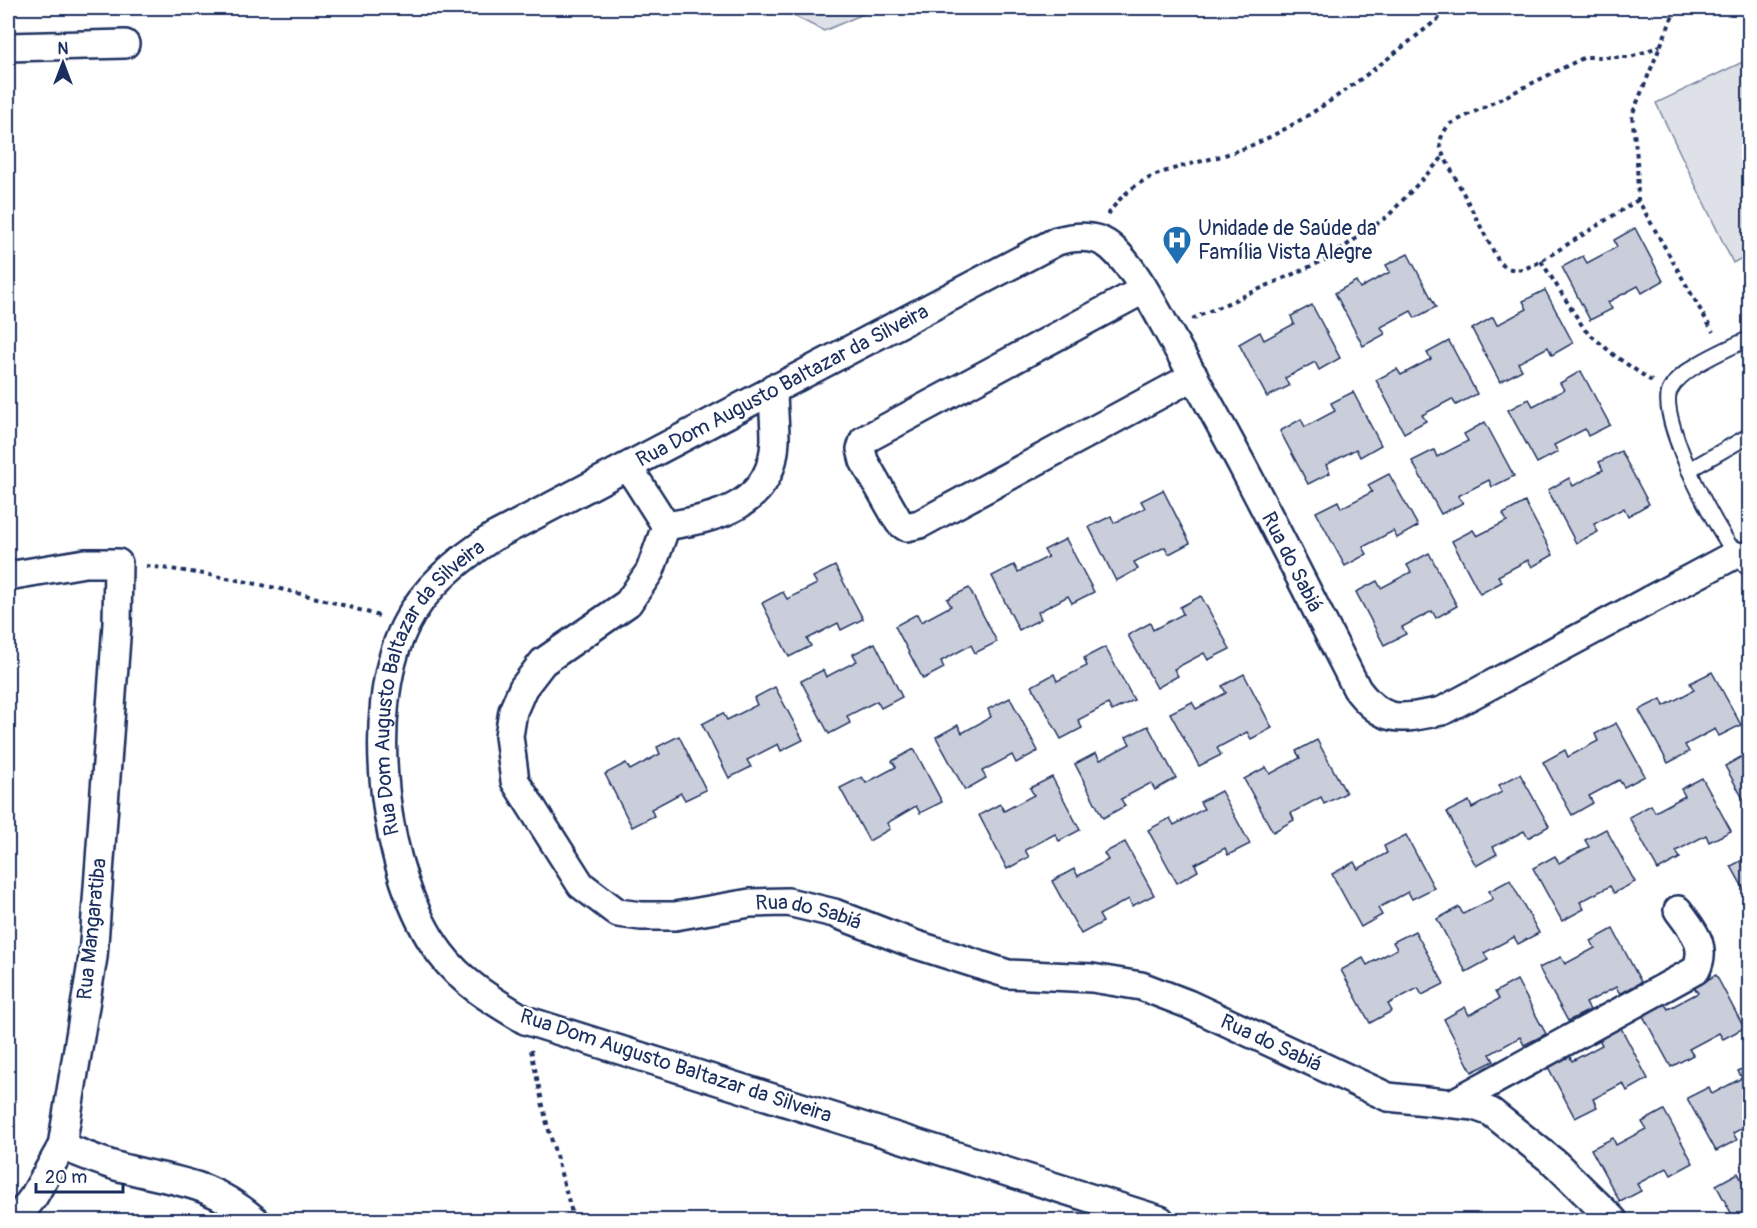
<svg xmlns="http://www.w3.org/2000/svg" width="1757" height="1228" viewBox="0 0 1757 1228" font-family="Pangolin,sans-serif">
<rect width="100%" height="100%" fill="#fff"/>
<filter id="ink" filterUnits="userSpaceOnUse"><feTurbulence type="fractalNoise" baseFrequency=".0167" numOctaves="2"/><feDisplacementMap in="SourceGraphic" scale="12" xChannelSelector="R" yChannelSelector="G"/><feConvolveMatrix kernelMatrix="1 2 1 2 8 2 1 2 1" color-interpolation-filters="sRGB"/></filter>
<g filter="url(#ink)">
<g fill="#dee1e7" stroke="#7c88a2" stroke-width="1.5">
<polygon points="778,8 877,8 824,31"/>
<polygon points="1749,59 1749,254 1733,263 1656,103"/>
</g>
<g fill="#caceda" stroke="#1b2f5e" stroke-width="1.5">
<polygon points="1635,228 1663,281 1642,293 1638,286 1608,302 1612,309 1590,320 1562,267 1583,256 1587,263 1617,247 1614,240"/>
<polygon points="1408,254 1436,307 1415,318 1411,311 1381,327 1385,334 1363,346 1335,293 1356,281 1360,288 1390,272 1386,265"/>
<polygon points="1545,290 1573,343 1552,355 1548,347 1518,363 1522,370 1500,382 1472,329 1493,317 1497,325 1527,309 1523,301"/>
<polygon points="1312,305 1340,358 1319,370 1315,362 1285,378 1289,386 1267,397 1239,344 1260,332 1264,340 1294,324 1291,316"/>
<polygon points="1449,341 1477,394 1456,405 1452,399 1422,415 1426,421 1404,433 1376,380 1397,369 1401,375 1431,359 1427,353"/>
<polygon points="1581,371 1610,425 1588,436 1585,429 1554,445 1558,452 1537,463 1508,410 1529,399 1533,406 1564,390 1560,383"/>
<polygon points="1353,392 1381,445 1360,457 1356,449 1326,465 1330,473 1308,484 1280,431 1301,419 1305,427 1335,411 1331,403"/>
<polygon points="1485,422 1514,476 1492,487 1489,480 1458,496 1463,503 1441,514 1412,461 1434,450 1437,457 1468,441 1464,434"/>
<polygon points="1621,451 1649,504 1628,516 1624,508 1594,524 1598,532 1576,543 1548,490 1569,478 1573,486 1603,470 1599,462"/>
<polygon points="1389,474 1418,526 1397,538 1393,531 1363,547 1367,554 1345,566 1316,512 1338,501 1341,508 1372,492 1368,485"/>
<polygon points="1163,490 1190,543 1169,554 1165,547 1134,562 1138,569 1116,581 1089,527 1111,516 1114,523 1145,508 1141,501"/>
<polygon points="1525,502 1553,555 1532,567 1528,560 1498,576 1502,582 1480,594 1452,541 1473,530 1477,536 1507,521 1503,514"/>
<polygon points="1066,539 1094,592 1072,603 1068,596 1038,612 1041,619 1019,630 992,576 1014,565 1018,572 1048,557 1044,550"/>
<polygon points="1429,553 1457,606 1436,618 1432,611 1402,627 1406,634 1384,645 1356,592 1377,581 1381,588 1411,572 1407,565"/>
<polygon points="835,566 863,619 841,630 838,623 807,639 811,646 789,657 762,603 783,592 787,599 817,584 813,577"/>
<polygon points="969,588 997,642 975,653 971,645 941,661 944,668 923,679 895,626 917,614 921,622 951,606 947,599"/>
<polygon points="1201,596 1230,649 1208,660 1204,653 1174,669 1178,676 1157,688 1128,635 1150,623 1153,630 1183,614 1180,607"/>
<polygon points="875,643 902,697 881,708 877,701 847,716 850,723 829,734 801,681 823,670 826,677 857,661 853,654"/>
<polygon points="1105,647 1134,700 1112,711 1108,704 1078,720 1082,728 1061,739 1032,686 1054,674 1057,681 1087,666 1084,658"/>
<polygon points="1712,672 1741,725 1719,736 1715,729 1685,745 1689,752 1668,763 1639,710 1661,699 1664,706 1694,690 1690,683"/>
<polygon points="1244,674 1272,728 1251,739 1247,732 1217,748 1221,755 1199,766 1170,713 1192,702 1196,709 1226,693 1222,686"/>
<polygon points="775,687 803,740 781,751 778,744 747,760 751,767 729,778 702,724 723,713 727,720 757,705 754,698"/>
<polygon points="1010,698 1038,751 1016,763 1012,755 982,771 986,778 965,790 936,737 958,725 962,733 991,717 988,709"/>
<polygon points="1616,723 1645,776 1624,787 1619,780 1589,796 1593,803 1572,815 1543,762 1565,750 1568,757 1598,741 1595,734"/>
<polygon points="1148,726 1176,778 1155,790 1151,783 1121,799 1125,806 1103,818 1075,764 1096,753 1100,760 1130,744 1126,737"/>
<polygon points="679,736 706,790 685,800 681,793 651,809 654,816 632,827 605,774 626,763 630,770 660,754 657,747"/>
<polygon points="1317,740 1346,793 1324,804 1321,797 1291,813 1294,820 1273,832 1244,779 1266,767 1270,774 1300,758 1296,751"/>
<polygon points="914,749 942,802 920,813 916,806 887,823 890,829 869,841 840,788 862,777 866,783 896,767 892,761"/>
<polygon points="1746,754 1750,760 1750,811 1725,766"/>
<polygon points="1520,774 1549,826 1528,838 1524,831 1493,847 1497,854 1476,866 1447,812 1469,801 1472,808 1502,792 1499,785"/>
<polygon points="1052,777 1080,830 1059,841 1055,834 1025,850 1029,857 1007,869 979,815 1000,804 1004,811 1034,795 1030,788"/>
<polygon points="1702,778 1731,831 1709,842 1706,835 1676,851 1680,858 1658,870 1629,817 1651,805 1655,812 1685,796 1681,789"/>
<polygon points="1221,791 1250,844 1228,855 1225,848 1195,864 1198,871 1177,883 1148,830 1170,818 1174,825 1204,809 1200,802"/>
<polygon points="1606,829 1635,882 1614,893 1610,886 1580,902 1584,909 1562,921 1533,868 1555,856 1559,863 1589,847 1585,840"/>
<polygon points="1406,835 1434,888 1412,899 1408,892 1378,908 1382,915 1361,927 1332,874 1354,862 1358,869 1387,853 1384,846"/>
<polygon points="1125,842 1154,895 1132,906 1129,899 1099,915 1103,922 1081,934 1052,881 1074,869 1078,876 1108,860 1104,853"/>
<polygon points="1750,856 1750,900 1731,866"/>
<polygon points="1510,880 1539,933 1518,944 1514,937 1484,953 1488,960 1466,972 1437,919 1459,907 1463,914 1493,899 1489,891"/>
<polygon points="1613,929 1641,982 1620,994 1616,987 1586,1003 1590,1010 1568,1021 1539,968 1561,957 1565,964 1595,948 1591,941"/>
<polygon points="1415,931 1444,984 1422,995 1418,988 1388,1004 1392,1011 1370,1023 1341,970 1363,958 1367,965 1397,949 1393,942"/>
<polygon points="1716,975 1744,1028 1723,1039 1719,1033 1689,1049 1693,1055 1671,1067 1642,1014 1664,1003 1668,1009 1698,993 1694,987"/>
<polygon points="1517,980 1546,1034 1524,1045 1520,1037 1490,1054 1494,1061 1472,1072 1444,1019 1465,1007 1469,1015 1499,999 1495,992"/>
<polygon points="1620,1026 1648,1079 1627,1091 1623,1083 1593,1099 1597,1107 1575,1118 1547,1065 1568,1053 1572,1061 1602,1045 1598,1037"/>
<polygon points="1750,1065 1750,1124 1733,1133 1737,1140 1716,1151 1687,1098 1709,1087 1712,1094 1742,1078 1738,1071"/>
<polygon points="1664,1110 1693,1163 1671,1175 1667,1168 1637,1184 1641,1191 1620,1202 1591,1149 1613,1138 1616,1145 1646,1129 1642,1122"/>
<polygon points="1738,1173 1742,1181 1750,1177 1750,1220 1735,1220 1716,1185"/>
</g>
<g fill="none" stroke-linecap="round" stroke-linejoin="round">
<g stroke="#1b2f5e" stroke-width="18">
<g id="service">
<path d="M1750,338C1726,350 1682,367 1670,390C1656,418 1725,552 1750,570"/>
<polyline points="1689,470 1750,435"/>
<polyline points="1734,555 1750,546"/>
</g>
</g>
<g stroke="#1b2f5e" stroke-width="32">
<g id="minor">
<polyline points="8,47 125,44"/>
<polyline points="1143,290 864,440 861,449 864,461 899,522 906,527 920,524 1194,376"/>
<path id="s1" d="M629,468L666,526L650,571L628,603L543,662L523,688L513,711L509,736L515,781L581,885L618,913L641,916H675L750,903L788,902L834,913L914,944L1008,974L1092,978L1141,986L1188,1004L1388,1097L1474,1106L1491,1112L1555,1163L1613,1220"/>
<path d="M666,526C718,518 773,505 775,440C775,423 773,405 773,388"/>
<polyline points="8,576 85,563 118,563 117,624 93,957 62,1146 34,1196 16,1220"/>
<path d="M1453,1103L1696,970C1708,945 1692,930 1678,910"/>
<path d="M62,1146C82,1154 103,1163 123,1168C179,1183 207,1180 255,1220"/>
<path id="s2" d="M1160,1220L525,1020C493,1001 462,983 440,953C383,877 363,711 405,626C424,587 458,560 493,537L1057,241C1075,236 1097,234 1112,248C1139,272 1161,320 1179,351C1243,461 1299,576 1357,689C1384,725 1401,719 1442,711L1734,555"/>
</g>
</g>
<g stroke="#1b2f5e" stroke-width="4" stroke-dasharray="4.5 4.5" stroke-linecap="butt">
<polyline points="1676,8 1632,115 1637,158 1638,200 1713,332"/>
<path d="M1638,200L1541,261C1526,269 1513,275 1499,262L1444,156C1437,143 1441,134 1450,124L1585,57H1631L1660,46"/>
<path d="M1108,215C1136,169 1185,168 1231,153C1306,129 1390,56 1452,8"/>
<polyline points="1541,261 1585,330 1615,356 1653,382"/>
<polyline points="1192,319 1327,259 1388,216 1444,156"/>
<path d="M146,566C224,575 304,592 379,616"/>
<polyline points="531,1050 546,1120 574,1220"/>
</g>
<use href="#service" stroke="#fff" stroke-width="14"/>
<use href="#minor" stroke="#fff" stroke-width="27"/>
</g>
</g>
<defs>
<g id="hospital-pin" transform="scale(1.5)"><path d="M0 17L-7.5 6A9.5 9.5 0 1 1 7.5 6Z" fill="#1f6fb2" stroke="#fff"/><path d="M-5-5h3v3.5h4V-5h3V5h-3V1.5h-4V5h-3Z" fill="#fff"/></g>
</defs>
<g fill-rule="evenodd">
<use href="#hospital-pin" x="1177" y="240"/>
</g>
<g text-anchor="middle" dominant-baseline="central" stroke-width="4.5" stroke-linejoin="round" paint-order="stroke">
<g font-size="21" fill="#1b2f5e" stroke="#fff" text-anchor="start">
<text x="1198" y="228">Unidade de Saúde da<tspan x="1198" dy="24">Família Vista Alegre</tspan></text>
</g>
<g font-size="21" fill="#1b2f5e" stroke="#fff">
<text stroke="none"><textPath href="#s2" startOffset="1569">Rua Dom Augusto Baltazar da Silveira</textPath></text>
<text stroke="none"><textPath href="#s2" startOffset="2300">Rua do Sabiá</textPath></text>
<text stroke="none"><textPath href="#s2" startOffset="1066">Rua Dom Augusto Baltazar da Silveira</textPath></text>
<text stroke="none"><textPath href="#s1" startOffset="750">Rua do Sabiá</textPath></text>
<text transform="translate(92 929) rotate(-84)">Rua Mangaratiba</text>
<text stroke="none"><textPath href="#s1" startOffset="1236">Rua do Sabiá</textPath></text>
<text transform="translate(676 1066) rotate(18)">Rua Dom Augusto Baltazar da Silveira</text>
</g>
</g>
<rect width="1757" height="1228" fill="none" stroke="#fff" stroke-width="30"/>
<rect x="15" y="15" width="1727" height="1198" fill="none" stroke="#1b2f5e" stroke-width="2" filter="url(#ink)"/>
<g transform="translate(63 63)" stroke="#ffffff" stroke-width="4.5" paint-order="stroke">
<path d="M0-4.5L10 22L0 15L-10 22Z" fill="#1b2f5e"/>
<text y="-9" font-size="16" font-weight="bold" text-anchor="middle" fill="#1b2f5e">N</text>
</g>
<path d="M36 1183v9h87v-9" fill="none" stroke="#1b2f5e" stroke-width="3"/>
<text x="45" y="1183" font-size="18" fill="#1b2f5e" stroke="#ffffff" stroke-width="4.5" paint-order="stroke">20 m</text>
</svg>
